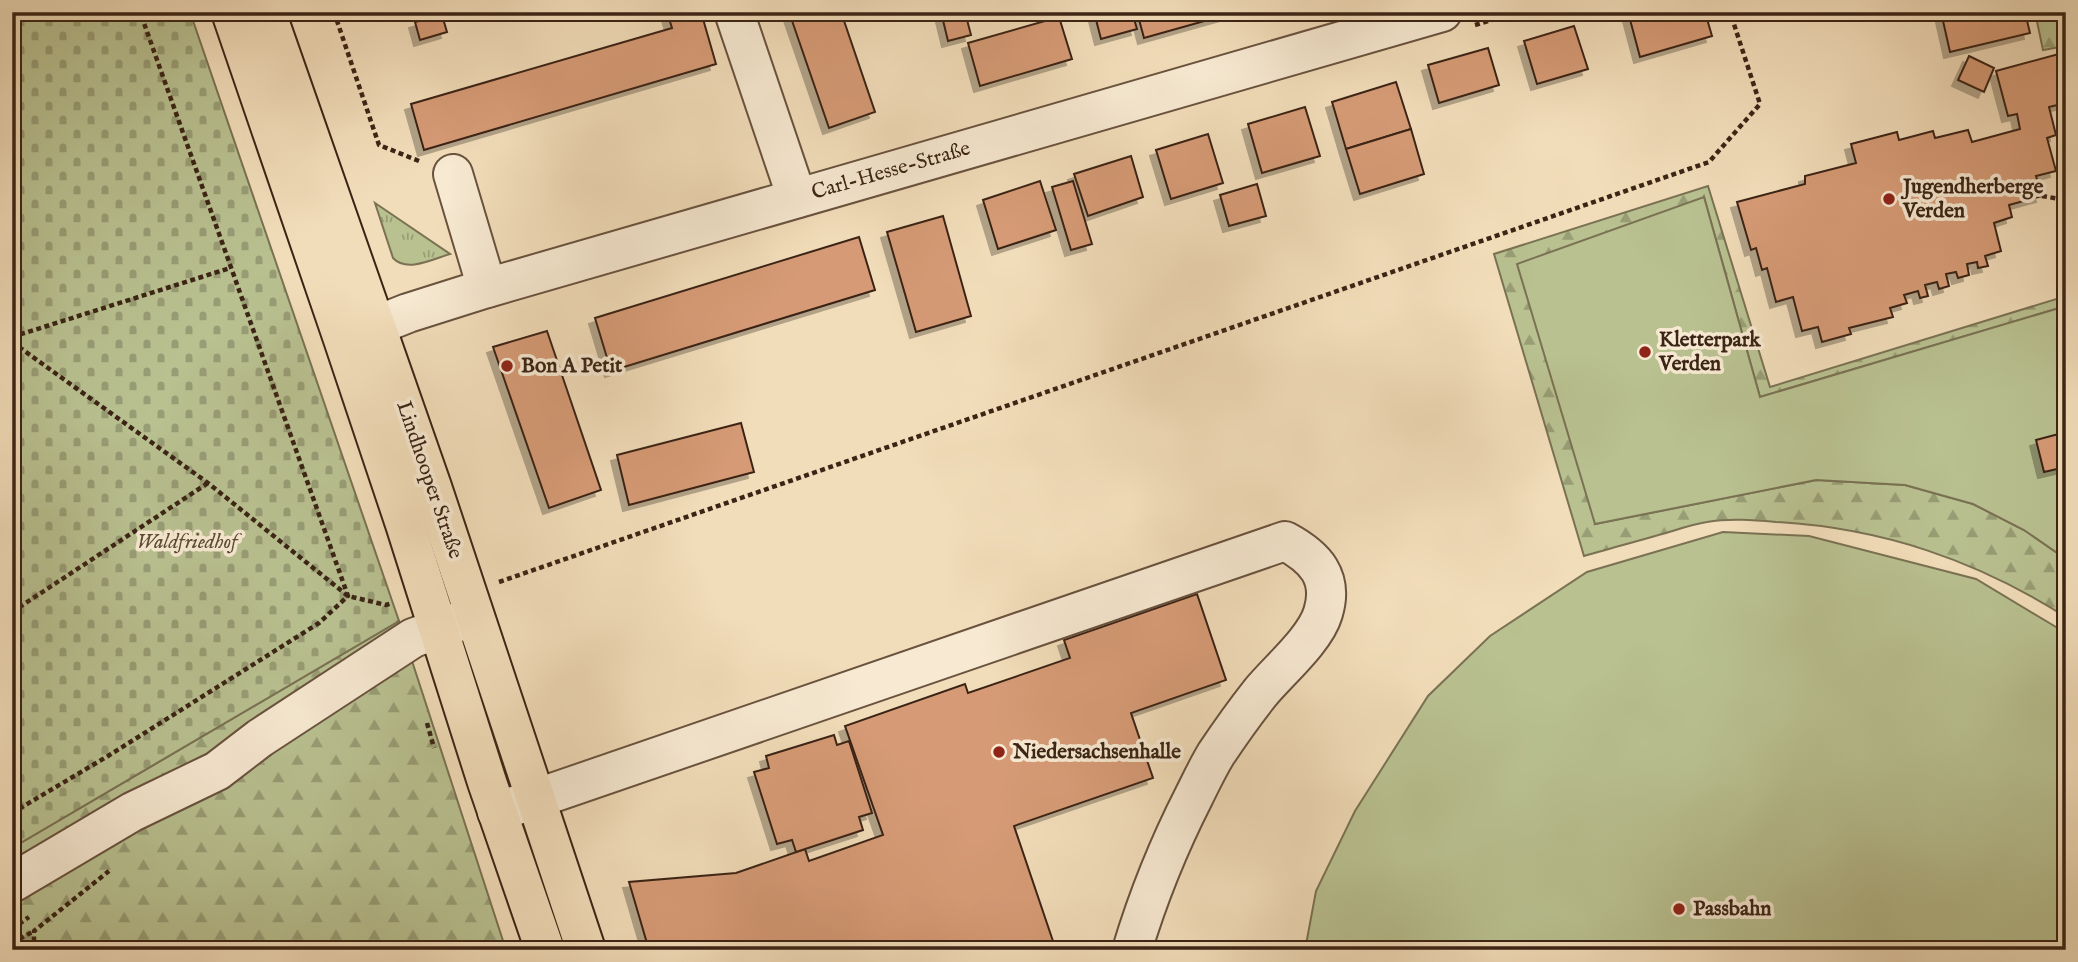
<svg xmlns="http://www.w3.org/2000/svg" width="2078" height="962" viewBox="0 0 2078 962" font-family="'IM FELL English',serif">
<defs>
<pattern id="grass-tufts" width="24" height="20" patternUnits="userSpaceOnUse" patternTransform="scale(1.75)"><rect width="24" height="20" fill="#b9c191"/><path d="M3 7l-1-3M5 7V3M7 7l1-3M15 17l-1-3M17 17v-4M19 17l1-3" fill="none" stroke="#989d75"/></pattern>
<pattern id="forest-firs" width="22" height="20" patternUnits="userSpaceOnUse" patternTransform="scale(1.75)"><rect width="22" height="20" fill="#b9c191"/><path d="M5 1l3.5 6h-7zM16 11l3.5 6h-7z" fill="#989d75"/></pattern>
<pattern id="cemetery-stones" width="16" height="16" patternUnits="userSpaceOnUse" patternTransform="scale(1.75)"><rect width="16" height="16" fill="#b9c191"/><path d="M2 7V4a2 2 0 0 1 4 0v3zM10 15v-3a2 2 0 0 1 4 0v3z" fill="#989d75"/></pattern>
<filter id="shadow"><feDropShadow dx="-6" dy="6" stdDeviation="0" flood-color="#0004"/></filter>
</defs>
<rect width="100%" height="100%" fill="#f2ddba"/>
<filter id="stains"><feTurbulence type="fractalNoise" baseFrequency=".00286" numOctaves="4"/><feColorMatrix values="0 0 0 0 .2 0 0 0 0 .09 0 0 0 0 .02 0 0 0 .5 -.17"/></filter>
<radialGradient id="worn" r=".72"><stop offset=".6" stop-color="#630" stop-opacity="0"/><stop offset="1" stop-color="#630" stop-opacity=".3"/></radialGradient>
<path fill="url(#grass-tufts)" stroke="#7a7253" stroke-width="2" d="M375,203L450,254C433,259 407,273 393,258Z"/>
<g fill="url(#forest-firs)" stroke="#7a7253" stroke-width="2">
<polygon points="2035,12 2066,12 2066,46 2043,50"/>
<path d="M1708,186L1770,387L2066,296V306L1760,397L1704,197L1595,524L1817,480L1905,485L1973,504L2024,530L2066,559V617C1976,560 1882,528 1776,522C1754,520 1729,518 1707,522C1693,524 1679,529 1666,533C1638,541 1611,548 1584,556L1494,254Z"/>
<polygon points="399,621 506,950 12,950 12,848"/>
</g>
<polygon fill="url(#cemetery-stones)" stroke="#7a7253" stroke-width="2" points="12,12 190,12 399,621 12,848"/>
<g fill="#b9c191" stroke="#7a7253" stroke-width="2">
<polygon points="1704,197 1760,397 2066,306 2066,559 2024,530 1973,504 1905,485 1816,480 1595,524 1517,264"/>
<polygon points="1723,532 1809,536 1976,579 2066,633 2066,950 1305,950 1316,891 1355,811 1428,696 1490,636 1587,572"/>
</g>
<g fill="#d69b76" stroke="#3b2415" stroke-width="2" filter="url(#shadow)">
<polygon points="667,12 701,12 716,64 424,150 411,104 672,28"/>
<polygon points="789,12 841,12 875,112 829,128"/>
<polygon points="941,12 965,12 971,35 948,41"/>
<polygon points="1094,12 1132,12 1137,29 1101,39"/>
<polygon points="1137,12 1233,12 1233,13 1144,38"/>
<polygon points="1628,12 1705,12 1712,36 1640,57"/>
<polygon points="1941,12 2025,12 2030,33 1950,52"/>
<polygon points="442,15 447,32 420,40 415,22"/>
<polygon points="1059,17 1072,59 980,86 968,43"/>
<polygon points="1574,26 1588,69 1537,84 1524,41"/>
<polygon points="1488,48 1499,85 1439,103 1428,65"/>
<polygon points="2066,52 2066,103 2049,107 2056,135 2047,138 2056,171 2036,176 2042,196 2009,205 2012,217 1994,223 2001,251 1985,256 1988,266 1978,268 1977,262 1967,264 1969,275 1958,278 1956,272 1946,274 1949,286 1939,289 1937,282 1925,285 1928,296 1920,298 1918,291 1904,295 1907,303 1890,308 1893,317 1849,328 1851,334 1822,342 1818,327 1802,331 1793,297 1776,302 1767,268 1762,270 1756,248 1751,250 1737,202 1805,184 1805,176 1856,163 1851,144 1897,132 1899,140 1933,131 1935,138 1968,130 1972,142 2020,129 2017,114 2008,116 1996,71"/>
<polygon points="1969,56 1994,68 1984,92 1958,80"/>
<polygon points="1396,82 1411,129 1346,149 1332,102"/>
<polygon points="1305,107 1320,156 1262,173 1248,124"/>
<polygon points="1411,129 1424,174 1360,194 1346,149"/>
<polygon points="1208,134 1223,183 1171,199 1156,150"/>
<polygon points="1131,156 1143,197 1088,216 1074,174"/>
<polygon points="1040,181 1056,230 998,249 983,200"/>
<polygon points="1073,181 1092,244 1071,250 1052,187"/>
<polygon points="1257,184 1266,216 1229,226 1220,195"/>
<polygon points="943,216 971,316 916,332 887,232"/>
<polygon points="859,237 875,290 611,371 595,318"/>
<polygon points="547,331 601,490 549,508 493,347"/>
<polygon points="741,423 754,472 629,505 617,455"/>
<polygon points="2066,432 2066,467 2044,472 2036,440"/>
<polygon points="1197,594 1226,680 1131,713 1153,778 1014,826 1056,950 649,950 629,882 736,873 805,849 809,861 883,835 845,726 965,684 968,693 1070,658 1064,640"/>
<polygon points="834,735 837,745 849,741 872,813 859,817 863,830 796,852 792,840 777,844 754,772 769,768 766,756"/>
</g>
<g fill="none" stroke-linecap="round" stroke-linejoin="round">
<g stroke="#69523e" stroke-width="42">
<g id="minor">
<polyline points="734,12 797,198"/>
<polyline points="453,174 487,288"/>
<polyline points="345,338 408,313 487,288 1442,12"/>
<path d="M497,812L1285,541C1315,557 1334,577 1323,613C1315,640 1278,671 1260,693C1245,712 1230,733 1216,754C1208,767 1201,782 1194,796C1169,845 1148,897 1132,950"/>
<polyline points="12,883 132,812 217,771 260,738 413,638 469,618"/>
</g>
</g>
<g stroke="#3b2415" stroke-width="42">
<g id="major">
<polyline points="231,12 343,339 405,524 487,782 545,950"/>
<polyline points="266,12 432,487 586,950"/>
</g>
</g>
<g stroke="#3b2415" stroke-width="4.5" stroke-dasharray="5 3.5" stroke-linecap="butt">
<polyline points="334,12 379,145 419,161"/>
<polyline points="1475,25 1518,12"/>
<polyline points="2042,196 2066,200"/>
<polyline points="12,337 230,268"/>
<polyline points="12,342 208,483 348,596 386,605 392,603"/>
<polyline points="499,582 1709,162 1760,104 1730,12"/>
<polyline points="12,612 208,483"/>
<polyline points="427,723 434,748"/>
<polyline points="12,813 108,756 319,623 348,596 140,12"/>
<polyline points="12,929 29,917"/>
<polyline points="12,943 34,931"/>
<polyline points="34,950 34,931 109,871"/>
</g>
<use href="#minor" stroke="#f7e9d2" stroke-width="38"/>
<use href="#major" stroke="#f2ddba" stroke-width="38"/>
</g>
<g fill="#8f2418" stroke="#f7e9d2" stroke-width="2.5">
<circle cx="1889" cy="199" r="7"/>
<circle cx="1645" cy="352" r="7"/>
<circle cx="507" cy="366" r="7"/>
<circle cx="999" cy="752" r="7"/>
<circle cx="1679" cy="909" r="7"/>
</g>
<g text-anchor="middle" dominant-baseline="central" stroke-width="7" stroke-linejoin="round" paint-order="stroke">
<g font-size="21" fill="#3b2415" stroke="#f7e9d2">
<text transform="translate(891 171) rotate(-16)">Carl-Hesse-Straße</text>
<text transform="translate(429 480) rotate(71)">Lindhooper Straße</text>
</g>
<g font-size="21" font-weight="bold" fill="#3b2415" stroke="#f7e9d2" text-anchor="start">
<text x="1903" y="187">Jugendherberge<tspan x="1903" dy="24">Verden</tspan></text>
<text x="1659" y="340">Kletterpark<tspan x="1659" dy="24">Verden</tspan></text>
<text x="521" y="366">Bon A Petit</text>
<text x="1013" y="752">Niedersachsenhalle</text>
<text x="1693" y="909">Passbahn</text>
</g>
<g font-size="21" font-style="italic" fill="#5a4b34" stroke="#f7e9d2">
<text x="187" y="542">Waldfriedhof</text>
</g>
</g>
<rect width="2078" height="962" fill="none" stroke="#f2ddba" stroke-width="42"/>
<rect x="14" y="14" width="2050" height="934" fill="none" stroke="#3b2415" stroke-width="3.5"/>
<rect x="21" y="21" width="2036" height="920" fill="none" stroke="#3b2415" stroke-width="2"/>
<rect width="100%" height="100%" filter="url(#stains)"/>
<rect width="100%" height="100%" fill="url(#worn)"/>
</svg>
